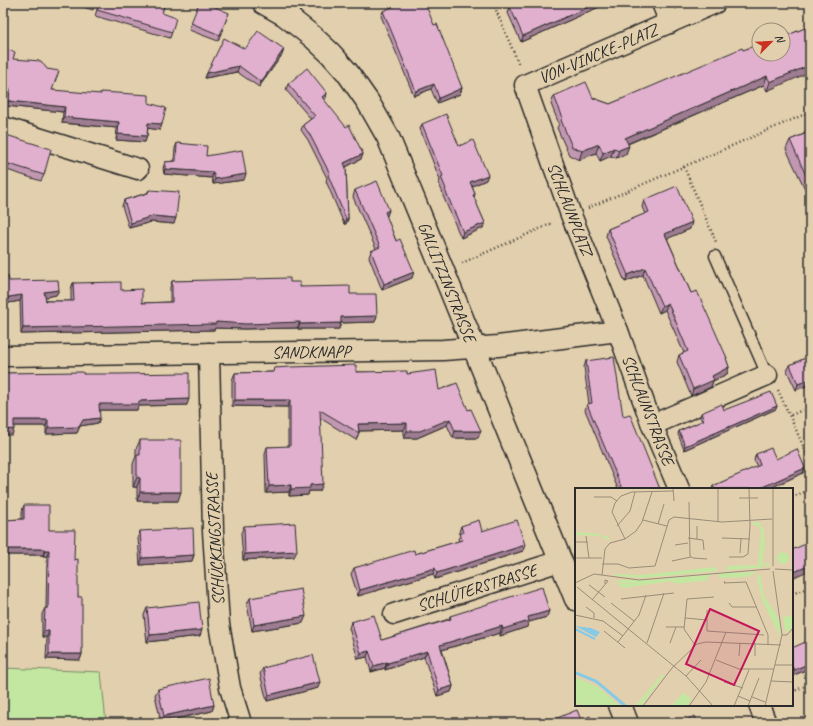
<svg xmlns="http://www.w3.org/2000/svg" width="813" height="726" viewBox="0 0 813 726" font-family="Caveat,sans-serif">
<rect width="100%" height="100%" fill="#e2cfad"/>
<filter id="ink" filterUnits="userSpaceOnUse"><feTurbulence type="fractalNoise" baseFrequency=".025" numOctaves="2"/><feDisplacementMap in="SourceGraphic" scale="8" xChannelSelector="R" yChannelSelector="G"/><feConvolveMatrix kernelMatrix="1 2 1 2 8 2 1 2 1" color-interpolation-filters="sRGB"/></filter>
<g filter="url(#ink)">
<polygon fill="#c3e7a1" stroke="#778966" points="3,668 101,672 106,723 8,723 3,693"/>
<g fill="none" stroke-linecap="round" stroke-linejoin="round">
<g stroke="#2b2b2b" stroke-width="13">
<polyline id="service" points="715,256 767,375"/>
</g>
<g stroke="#2b2b2b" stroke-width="23">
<g id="minor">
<polyline points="662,3 670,23"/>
<polyline points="285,15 292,3"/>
<polyline points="3,127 138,169"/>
<polyline points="209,353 213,531 219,624 230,688 241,723"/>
<polyline points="3,356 443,350 498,346 618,331"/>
<polyline points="652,425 767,375"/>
<polyline points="679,489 652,425 618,331 571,215 525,85 715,3"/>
<polyline points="394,614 560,561"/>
<polyline points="759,705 766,723"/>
</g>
</g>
<g stroke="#2b2b2b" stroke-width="25">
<g id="tertiary">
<polyline points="264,3 285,15 313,37 331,54 347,72 368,102 388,137 443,271 576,599"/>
<polyline points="620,705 627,723"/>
</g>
</g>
<g stroke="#2b2b2b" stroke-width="2.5" stroke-dasharray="1 3" stroke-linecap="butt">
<polyline points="493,3 519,65"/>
<polyline points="808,3 810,7"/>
<polyline points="684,167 716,242"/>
<polyline points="588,208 810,112"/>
<polyline points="462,263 553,223"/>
<polyline points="778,390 810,461"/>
<polyline points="791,415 810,407"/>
<polyline points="792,497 810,490"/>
<polyline points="792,594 810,587"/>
<polyline points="792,692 810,684"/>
</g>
<use href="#service" stroke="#e2cfad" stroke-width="10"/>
<use href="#minor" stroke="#e2cfad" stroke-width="20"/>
<use href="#tertiary" stroke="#e2cfad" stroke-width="22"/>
</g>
<g fill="#c297b2" stroke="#2b2b2b">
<polygon points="70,3 95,3 93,10"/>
<polygon points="99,3 128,3 131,4 132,3 165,3 162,13 172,32 170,38 95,16"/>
<polygon points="608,3 521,42 508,13 510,7"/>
<polygon points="383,11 434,25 462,88 460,94 437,103 431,89 414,96 381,16"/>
<polygon points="229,13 218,41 189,30 191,23"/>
<polygon points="810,26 767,91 764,85 628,144 626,154 616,158 611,156 600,161 596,153 579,160 569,155 557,128 559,124 551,104 554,96 593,98 610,104 743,50 755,49"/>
<polygon points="245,49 284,49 282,55 259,87 237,72 205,78 207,73"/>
<polygon points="13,59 52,90 149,103 162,124 160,130 148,128 147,136 145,142 116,140 117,128 62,123 63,112 6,106 7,95"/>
<polygon points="288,84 326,98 324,100 363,154 361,159 346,167 348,219 346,224 344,224 326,181 327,178 308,140 301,130 303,125 311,119 286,90"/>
<polygon points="422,124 459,146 486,180 472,186 475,194 474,198 485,223 483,228 461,238 443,196 443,194 439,183 440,180 420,129"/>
<polygon points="810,128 810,189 806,191 786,149 790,140 804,134 806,129"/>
<polygon points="3,134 44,175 41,181 7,170 4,181 3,181"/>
<polygon points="177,143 206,156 244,180 213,184 212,178 164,174 163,168 165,162 174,161 175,148"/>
<polygon points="149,190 174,224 151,222 129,228 122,206 124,200 147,193"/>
<polygon points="355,190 389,210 386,217 412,278 382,290 369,257 371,251 376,249 353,197"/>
<polygon points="644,200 690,229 667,238 691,293 727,358 726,359 729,367 727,374 713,381 711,387 691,396 677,362 679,355 684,353 665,310 659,313 643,275 625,282 606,236 608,229 645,214 642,207"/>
<polygon points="3,277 9,281 59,290 56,295 45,297 46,301 71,301 71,289 73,283 121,290 142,303 170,302 170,287 172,281 290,282 300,287 350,294 375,322 341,323 339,329 298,329 297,328 244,329 215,328 214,330 21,334 20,301 3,304"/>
<polygon points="810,356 810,389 808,390 806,386 796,390 787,371 790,365"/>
<polygon points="586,361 623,416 660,489 618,489 585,410 587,404 589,404 584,367"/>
<polygon points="274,368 407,374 439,390 478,438 453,438 447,425 417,438 404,438 404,430 359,431 359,433 356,440 320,418 320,491 309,491 308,495 289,496 289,492 266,493 265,454 267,447 288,447 288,407 232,406 232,380 235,373 273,372"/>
<polygon points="3,373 83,374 187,405 138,406 137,410 99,410 98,423 80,426 77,433 46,434 46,426 14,426 12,435"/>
<polygon points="777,406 776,409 684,450 678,434 679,431 702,421 700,417 701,413"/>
<polygon points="140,440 178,501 137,501 137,487 133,487 133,464 136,456 136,449"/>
<polygon points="756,454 776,459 805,468 803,473 768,489 712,489 713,486 757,467 754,460"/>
<polygon points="24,505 49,530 74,560 78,597 82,654 80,660 46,659 47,637 42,637 42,614 45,608 46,608 47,556 43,556 43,555 3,555 3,520 22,519 22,511"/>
<polygon points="244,526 294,557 243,560 241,533"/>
<polygon points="461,526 482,531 523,551 435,579 433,574 358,596 351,574 354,568 415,554 459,541 458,539 460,535 459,532"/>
<polygon points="140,531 194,555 192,561 140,565 138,538"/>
<polygon points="250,598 303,623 252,631 247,604"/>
<polygon points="147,608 200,636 147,642 144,615"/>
<polygon points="450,616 547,617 529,622 527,627 500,636 500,633 442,650 453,686 451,692 437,696 424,657 385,670 385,668 371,672 367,657 358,659 349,628 351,622 382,640 449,619"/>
<polygon points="792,648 810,668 792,676"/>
<polygon points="263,668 318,688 267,701 260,674"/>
<polygon points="158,689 214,705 212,711 161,722 155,695"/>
</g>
<g fill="#9e7b91" stroke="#2b2b2b">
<polygon points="597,3 608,3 521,42 523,36"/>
<polygon points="284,49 282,55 259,87 261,82"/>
<polygon points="810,65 810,72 767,91 770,82"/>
<polygon points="239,66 237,72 205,78 207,73"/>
<polygon points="767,76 764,85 622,146 625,138"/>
<polygon points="434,84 431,89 414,96 416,91"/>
<polygon points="462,88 460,94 437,103 439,98"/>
<polygon points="3,89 10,89 7,95 3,95"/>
<polygon points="327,93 326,98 320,103 322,97"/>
<polygon points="9,101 65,107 63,112 6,106"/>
<polygon points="64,117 119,122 117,128 62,123"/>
<polygon points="148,123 162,124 160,130 146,128"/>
<polygon points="118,134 147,136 145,142 116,140"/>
<polygon points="599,144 596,153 579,160 582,151"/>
<polygon points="629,146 626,154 616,158 619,150"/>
<polygon points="614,148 611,156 600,161 603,153"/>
<polygon points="363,154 361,159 342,169 344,163"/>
<polygon points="165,169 213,172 212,178 164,174"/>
<polygon points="246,174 244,180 213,184 215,179"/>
<polygon points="488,175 486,180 468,188 470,182"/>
<polygon points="810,181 810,189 806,191 809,182"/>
<polygon points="389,210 387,216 382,218 385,212"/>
<polygon points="153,216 176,218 174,224 151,222 129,228 131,223"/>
<polygon points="346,219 348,219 346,224 344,224"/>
<polygon points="692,222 690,229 662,241 665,234"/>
<polygon points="485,223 483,228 461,238 463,232"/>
<polygon points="645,268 643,275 625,282 628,275"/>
<polygon points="414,272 412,278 382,290 384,284"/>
<polygon points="59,290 56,295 42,298 44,292"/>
<polygon points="22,295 20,301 3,304 3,298"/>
<polygon points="668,303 665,310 659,313 662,306"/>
<polygon points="377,316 375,322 339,323 341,317"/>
<polygon points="216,322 300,322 297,328 244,329 215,328 214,330 21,334 23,328"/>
<polygon points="341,323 339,329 298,329 300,324"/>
<polygon points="729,367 727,374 713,381 711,387 691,396 693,389 712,376"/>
<polygon points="808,380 806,386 796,390 798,384"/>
<polygon points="189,399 187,405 138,406 137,410 97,410 99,404 139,401"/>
<polygon points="235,400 290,400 288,407 232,406"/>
<polygon points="777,406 776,409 684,450 685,446"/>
<polygon points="100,418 98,423 80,426 77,433 46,434 48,428 83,420"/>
<polygon points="450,419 447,425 417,438 404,438 407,431"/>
<polygon points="14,420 48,420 46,426 12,426"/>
<polygon points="407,423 404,430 356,431 358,424"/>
<polygon points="14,429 12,435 3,435 3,430"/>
<polygon points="455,431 481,431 478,438 453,438"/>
<polygon points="805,468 803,473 768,489 758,489"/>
<polygon points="137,477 140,478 137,487 133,487"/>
<polygon points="323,484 320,491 309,491 308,495 289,496 291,489 310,485"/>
<polygon points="291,485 289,492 266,493 269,486"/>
<polygon points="140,492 181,492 178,501 137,501"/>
<polygon points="525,545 523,551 435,579 437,573"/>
<polygon points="3,549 45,549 43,555 3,555"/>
<polygon points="45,550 49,550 47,556 43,556"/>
<polygon points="297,551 294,557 243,560 245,554"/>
<polygon points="194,555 192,561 140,565 142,558"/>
<polygon points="810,565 810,570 792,578 792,573"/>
<polygon points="435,568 433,574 358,596 360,590"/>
<polygon points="549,611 547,617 529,622 527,627 500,636 503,629 528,617"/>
<polygon points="306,616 303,623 252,631 254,625"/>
<polygon points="502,626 500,633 438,651 440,645"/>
<polygon points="202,630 200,636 147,642 150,635"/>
<polygon points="44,631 49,631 47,637 42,637"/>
<polygon points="369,651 367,657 358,659 361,653"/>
<polygon points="427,651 424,657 385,670 388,663"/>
<polygon points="49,654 82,654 80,660 46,659"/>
<polygon points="387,662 385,668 371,672 374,666"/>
<polygon points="810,663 810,668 792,676 794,670"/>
<polygon points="320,682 318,688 267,701 269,695"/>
<polygon points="453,686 451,692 437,696 439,690"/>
<polygon points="214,705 212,711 161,722 164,716"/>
</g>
<g fill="#e1b0cf" stroke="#2b2b2b">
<polygon points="100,3 128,3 132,4 132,3 165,3 162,13 176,18 172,32 97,10"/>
<polygon points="199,3 206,3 229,13 220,35 191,23"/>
<polygon points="401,3 425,3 434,25 437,24 462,88 439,98 434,84 416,91 383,11"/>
<polygon points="523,3 597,3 523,36 510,7"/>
<polygon points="810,26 810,65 770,82 767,76 625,138 629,146 619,150 614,148 603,153 599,144 582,151 572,147 561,120 563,118 554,96 586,82 593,98 610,104 742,48 743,50 754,46 755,49 759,48 759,54 783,54 783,37"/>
<polygon points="258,31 284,49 261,82 239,66 207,73 224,38 245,49"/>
<polygon points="3,49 15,52 13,59 41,61 47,69 59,71 52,90 101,94 101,92 149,95 149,103 166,108 162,124 148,123 147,136 118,134 119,122 64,117 65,107 9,101 10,89 3,89"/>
<polygon points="307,68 327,93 322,97 346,127 349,125 363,154 344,163 346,168 348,219 346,219 328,175 330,174 310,135 303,125 315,116 288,84"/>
<polygon points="446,114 459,146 473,140 488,175 470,182 475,194 473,195 485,223 463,232 445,190 446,189 441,177 443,176 422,124"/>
<polygon points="810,128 810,181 809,182 790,140 807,133 806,129"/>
<polygon points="3,134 51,149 44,175 9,164 6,175 3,174"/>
<polygon points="177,143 207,146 206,156 242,150 246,174 215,179 213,172 165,169 165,162 176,161"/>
<polygon points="377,181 389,210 385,212 396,241 400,239 414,272 384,284 371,251 380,247 355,190"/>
<polygon points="677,186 692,222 665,234 691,293 697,291 727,358 726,358 729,367 712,376 714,380 693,389 679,355 688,351 668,303 662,306 645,268 628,275 608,229 649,212 644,200"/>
<polygon points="149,190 179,192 176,218 153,216 131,223 124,200 148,193"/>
<polygon points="8,276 9,281 58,280 59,290 44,292 46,301 74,301 73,283 121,282 121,290 142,289 142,303 172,302 172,281 290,278 290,282 300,282 300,287 350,286 350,294 376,294 377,316 341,317 341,323 300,324 300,322 246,324 216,322 216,324 23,328 22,295 3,298 3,277"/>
<polygon points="810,356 810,384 808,380 798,384 790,365"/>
<polygon points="614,357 623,416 630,414 660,489 622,489 587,404 592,403 586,361"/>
<polygon points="356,365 356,372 407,371 407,374 436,370 439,390 457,383 468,410 471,409 481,431 455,431 450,419 420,431 407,431 407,423 358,424 359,433 320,410 323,484 310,485 310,488 291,489 291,485 269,486 267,447 290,446 290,400 235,400 235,373 274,372 274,368 291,367"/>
<polygon points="83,372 83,374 118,374 189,373 189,399 139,401 139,404 99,404 100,418 83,420 79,427 48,428 48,420 14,420 14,429 3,430 3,373"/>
<polygon points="771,392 777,406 685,446 679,431 704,420 701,413 722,404 724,410"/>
<polygon points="140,440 181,440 181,492 140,492 140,478 137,477 137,455 140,455"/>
<polygon points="771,448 776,459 797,449 805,468 758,489 715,489 713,486 760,465 756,454"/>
<polygon points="24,505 49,505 49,530 75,530 74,560 78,559 78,597 82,597 82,654 49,654 49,631 44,631 45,608 48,608 49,550 45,550 45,549 3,549 3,520 24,519"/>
<polygon points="479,520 482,531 517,520 525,545 437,573 435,568 360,590 354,568 414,550 415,554 462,540 460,533 463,533 461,526"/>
<polygon points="295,523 297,551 245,554 244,526"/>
<polygon points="193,528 194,555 142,558 140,531"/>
<polygon points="810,542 810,565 792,573 792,550"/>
<polygon points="542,587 549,611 528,617 529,621 503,629 502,626 440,645 453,686 439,690 427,651 388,663 387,662 374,666 369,651 361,653 351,622 374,615 382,640 451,619 450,616"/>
<polygon points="301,589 306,616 254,625 250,598"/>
<polygon points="199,602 202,630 150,635 147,608"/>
<polygon points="810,640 810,663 794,670 792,666 792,648"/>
<polygon points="313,655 320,682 269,695 263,668"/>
<polygon points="209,678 214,705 164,716 158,689"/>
<polygon points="577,710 581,720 590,716 592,723 540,723 549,719 550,721"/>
<polygon points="695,716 698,723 679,723"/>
</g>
</g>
<g text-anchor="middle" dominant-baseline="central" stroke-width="3" stroke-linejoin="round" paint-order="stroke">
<g font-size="17" fill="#2b2b2b" stroke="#e2cfad">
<text transform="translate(598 54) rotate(-23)">VON-VINCKE-PLATZ</text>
<text transform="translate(570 209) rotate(69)">SCHLAUNPLATZ</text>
<text transform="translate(447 282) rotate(68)">GALLITZINSTRASSE</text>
<text transform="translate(311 352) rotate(-1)">SANDKNAPP</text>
<text transform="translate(648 410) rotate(69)">SCHLAUNSTRASSE</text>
<text transform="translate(215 539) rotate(-93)">SCHÜCKINGSTRASSE</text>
<text transform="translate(477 588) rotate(-17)">SCHLÜTERSTRASSE</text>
</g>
</g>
<g transform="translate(575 488)">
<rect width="218" height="218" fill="#e2cfad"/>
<path d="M179,34H184L189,42L190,57L187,76L195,75L193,79L191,77H183L186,44L183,37H176ZM202 70a6 6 0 1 1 12 0a6 6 0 1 1-12 0ZM182,77L192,79L143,83L152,82V78ZM141,79L142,83L68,90L39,88L40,86L66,87ZM183,84L171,89L144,90V85ZM185,85L189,108L205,133V149L188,114L182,90ZM142,86L133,88V92L101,96L97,93L48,100L41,95L66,96L44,94L42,92H76ZM218,128V138L213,144L210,142L208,129ZM87,186L89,187L66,218H60ZM0,189L23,199L45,218H7L0,214ZM108,205L117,211L112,218H96Z" fill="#c3e7a1"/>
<path d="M0,44L23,46L30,49L32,47L35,53L25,48L0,47Z" fill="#c3e7a1"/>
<path d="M0,138L16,140L25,144L21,149ZM0,183L22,192L53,218H48L21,195L0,186Z" fill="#86cae7"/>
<path fill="none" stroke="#86cae7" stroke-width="2" d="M0,141L20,151"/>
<path fill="none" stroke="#998d79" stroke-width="1" d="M98,0L99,13M198,0V78M19,9H36L42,13M164,10H183M114,14L115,68L118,70L132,71M68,32L92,38M143,34V0M83,36L89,16M42,38L55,23L60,4M122,38V51M11,48L14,70M113,50L128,52L129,62M147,50L175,51M50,51L37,24L40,15L46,8L57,4L98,3M0,54H13M100,57L113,55M165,65L166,51M154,69H168L173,66L175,38L174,0M0,70H27M97,73L116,69M27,76H43L54,80L80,78L94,32L99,29L147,34L197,31M200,81L218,82M27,87L30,61L35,55L50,51L61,43L67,34L77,4M150,93L149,95L171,94L193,147V156M0,95L19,86L64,92L195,81M14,97L30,109M2,99L111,188L138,218M46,111L99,105M17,112L33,93L30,92V96M36,115L59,133M154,115L157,119H181M11,119L19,125V130M132,122V143L189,147M0,127L28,133L48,148M110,130L132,132M91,139H109M29,143L50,160M207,147H212L218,140M43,154L64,127L71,107M72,155L89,105M95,155L101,139M120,157L109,141L112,111L139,109M164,168L165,155M180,168V155M141,172L164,181H199M200,177H218M111,188L126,172M196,193L218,194M149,194L168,200M163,208L175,213M177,209L190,214M68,218L97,180L122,156L131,154L206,157M114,218L131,194L151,144M159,218L174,182M173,218L184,190M190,218L207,147L198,83"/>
<path fill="#c2185b" fill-opacity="0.15" stroke="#c2185b" stroke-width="2" d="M135,121L184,143L159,197L111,176Z"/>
<rect width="218" height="218" fill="none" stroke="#2b2b2b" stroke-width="2"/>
</g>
<rect width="813" height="726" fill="none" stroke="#e2cfad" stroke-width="16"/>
<rect x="8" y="8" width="797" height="710" fill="none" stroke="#2b2b2b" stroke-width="1.5" filter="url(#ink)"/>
<g transform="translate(771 42) rotate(66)"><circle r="19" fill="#e2cfad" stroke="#998d79"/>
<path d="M0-3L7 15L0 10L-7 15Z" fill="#c8321e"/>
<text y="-6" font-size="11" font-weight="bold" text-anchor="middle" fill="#2b2b2b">N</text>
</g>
</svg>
